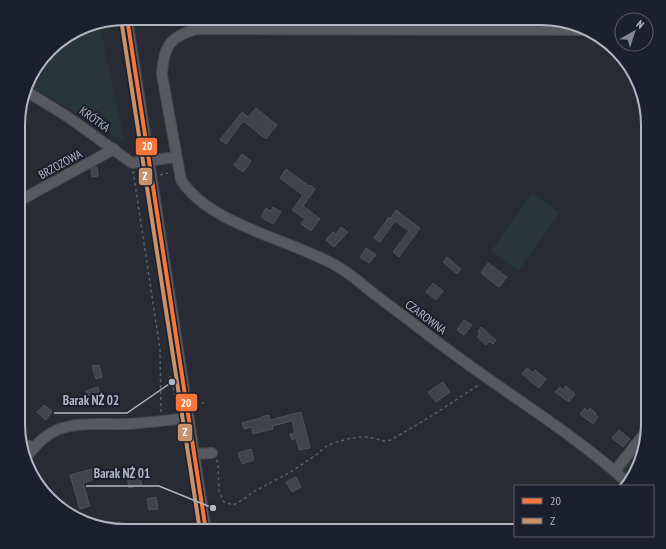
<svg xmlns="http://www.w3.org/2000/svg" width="666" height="549" viewBox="0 0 666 549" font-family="'PT Sans Narrow',sans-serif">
<rect width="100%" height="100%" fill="#282b33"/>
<g fill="#28353b">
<polygon points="99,22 125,143 33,87 63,40 90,24"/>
<polygon points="532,193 560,213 518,271 491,251"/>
<path d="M648,422C648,438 641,465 632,479L616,464Z"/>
</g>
<g fill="#40434a" stroke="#4f525b">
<polygon points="256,108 277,125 266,139 243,121 226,144 220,140 242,112 248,117"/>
<polygon points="242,154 251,161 243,172 234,165"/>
<polygon points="94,167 97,167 98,176 92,177 91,169"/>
<polygon points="286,169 309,186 310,185 315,189 303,206 320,219 311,231 301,224 305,219 292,210 303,195 280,178"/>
<polygon points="273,207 281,212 273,224 261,217 266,208 271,211"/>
<polygon points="396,210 420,228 399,257 393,252 409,231 395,221 380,242 374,238 389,217 392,219 391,218"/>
<polygon points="341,227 348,232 334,247 326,240 333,232 336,234"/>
<polygon points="366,248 376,255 369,263 360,257"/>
<polygon points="447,257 461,269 457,274 443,262"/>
<polygon points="488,263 507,277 499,287 481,273"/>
<polygon points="433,283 443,291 436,300 426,292"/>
<polygon points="464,320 472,325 464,335 457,330"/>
<polygon points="481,327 496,340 493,344 489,341 486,345 477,337 480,334 478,332"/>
<polygon points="99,365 102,377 96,379 92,366"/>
<polygon points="527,368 533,373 535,370 546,379 539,388 522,374"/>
<polygon points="443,382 450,392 436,402 428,392"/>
<polygon points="566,386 575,394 569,402 555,392 560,387 563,390"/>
<polygon points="98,387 100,396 88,400 86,391"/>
<polygon points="44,405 52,411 46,420 37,412"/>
<polygon points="585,408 588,411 590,408 596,413 595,414 598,417 593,424 580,414"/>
<polygon points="301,412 310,448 299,450 296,438 292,440 290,434 295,433 292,421 272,426 273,429 253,434 252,427 244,429 242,423 261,418 261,417 269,415 270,420"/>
<polygon points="619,430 630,439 623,447 612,438"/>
<polygon points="251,449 254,460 242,464 238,453"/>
<polygon points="99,467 101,477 83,483 90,506 80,509 70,475"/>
<polygon points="139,473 142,485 129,488 127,475"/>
<polygon points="296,477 301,487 292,492 286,482"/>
<polygon points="156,497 158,509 149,510 147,499"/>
</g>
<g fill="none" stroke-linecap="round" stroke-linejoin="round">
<g stroke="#44464c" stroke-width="12">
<g id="minor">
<polyline points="127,18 206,531"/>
<polyline points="217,29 217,18"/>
<path d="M588,30L197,29C170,36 163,47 162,75L181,180C212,227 293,239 340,268C352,275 363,285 374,294C400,313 425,333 451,352C510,396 574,434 628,483"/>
<polyline points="26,91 68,117 132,163 176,157"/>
<polyline points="19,201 114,149"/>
<polyline points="22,445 35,447"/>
<polyline points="194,454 212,453"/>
<path d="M25,458C35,447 43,436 57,430C79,421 105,425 127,424C148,423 168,420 188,418"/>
<polyline points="615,471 648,429"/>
</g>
</g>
<g stroke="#5b5e65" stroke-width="1.5" stroke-dasharray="3 3" stroke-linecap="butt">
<polyline points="133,171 160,349 161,413"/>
<polyline points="160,175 168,173"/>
<polyline points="170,376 176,398"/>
<polyline points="196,404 204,403"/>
<polyline points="216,460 218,462 219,491 224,502 233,505 244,499 253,492 289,473 316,455 328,445 347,439 360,437 369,437 384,441 391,440 433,415 480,384"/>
</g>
<use href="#minor" stroke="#575961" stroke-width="10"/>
<g stroke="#1c1f2d" stroke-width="7">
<polyline id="bus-1" points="127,18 206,531"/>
</g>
<g stroke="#1c1f2d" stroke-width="7">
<polyline id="bus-2" points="121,19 200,531"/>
</g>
<use href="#bus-1" stroke="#f5763a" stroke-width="4"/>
<use href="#bus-2" stroke="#c7916a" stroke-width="4"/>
</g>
<g text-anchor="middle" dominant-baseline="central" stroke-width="4" stroke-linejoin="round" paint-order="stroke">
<g font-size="12" fill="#b1b5c4" stroke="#1c1f2d">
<text transform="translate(95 119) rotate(36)">KRÓTKA</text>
<text transform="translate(60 164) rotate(-29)">BRZOZOWA</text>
<text transform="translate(426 317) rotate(37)">CZAROWNA</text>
</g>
</g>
<path d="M0 0H666V549H0ZM125 25H541A100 100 0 0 1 641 125V424A100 100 0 0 1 541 524H125A100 100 0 0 1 25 424V125A100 100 0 0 1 125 25Z" fill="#1c1f2d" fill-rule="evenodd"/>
<path fill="none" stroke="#b1b5c4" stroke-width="2" d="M125 25H541A100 100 0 0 1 641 125V424A100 100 0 0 1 541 524H125A100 100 0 0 1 25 424V125A100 100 0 0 1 125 25Z"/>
<path fill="none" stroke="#b1b5c4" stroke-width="1.5" d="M172 382L127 413H54M213 508L159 486H86"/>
<g fill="#b1b5c4" stroke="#1c1f2d" stroke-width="1.5">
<circle cx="172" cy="382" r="4"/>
<circle cx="213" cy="508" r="4"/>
</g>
<g font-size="13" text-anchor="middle" font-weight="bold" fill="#b1b5c4" stroke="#1c1f2d" stroke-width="4" stroke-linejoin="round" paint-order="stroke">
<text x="91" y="405">Barak NŻ 02</text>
<text x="122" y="478">Barak NŻ 01</text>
</g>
<g stroke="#1c1f2d" stroke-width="1.5">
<rect x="135" y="137" width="23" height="19" rx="4" fill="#f5763a"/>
<rect x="138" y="167" width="15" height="19" rx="4" fill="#c7916a"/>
<rect x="175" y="393" width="23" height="19" rx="4" fill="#f5763a"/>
<rect x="177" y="423" width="16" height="19" rx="4" fill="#c7916a"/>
</g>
<g font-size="11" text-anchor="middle" font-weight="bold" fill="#fff">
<text x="147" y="150">20</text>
<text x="145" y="180">Z</text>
<text x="186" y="407">20</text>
<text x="185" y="436">Z</text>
</g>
<rect x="514" y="485" width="140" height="52" fill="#1c1f2d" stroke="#585b69"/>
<rect x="522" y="498" width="20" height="6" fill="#f5763a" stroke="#585b69"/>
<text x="550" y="505" font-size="12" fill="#b1b5c4">20</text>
<rect x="522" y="518" width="20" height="6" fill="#c7916a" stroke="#585b69"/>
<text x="550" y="525" font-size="12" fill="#b1b5c4">Z</text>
<g transform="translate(634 32) rotate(39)"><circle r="19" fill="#1c1f2d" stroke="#585b69"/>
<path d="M0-3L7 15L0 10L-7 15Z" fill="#818591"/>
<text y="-6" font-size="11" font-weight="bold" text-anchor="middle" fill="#b1b5c4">N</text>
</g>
</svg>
